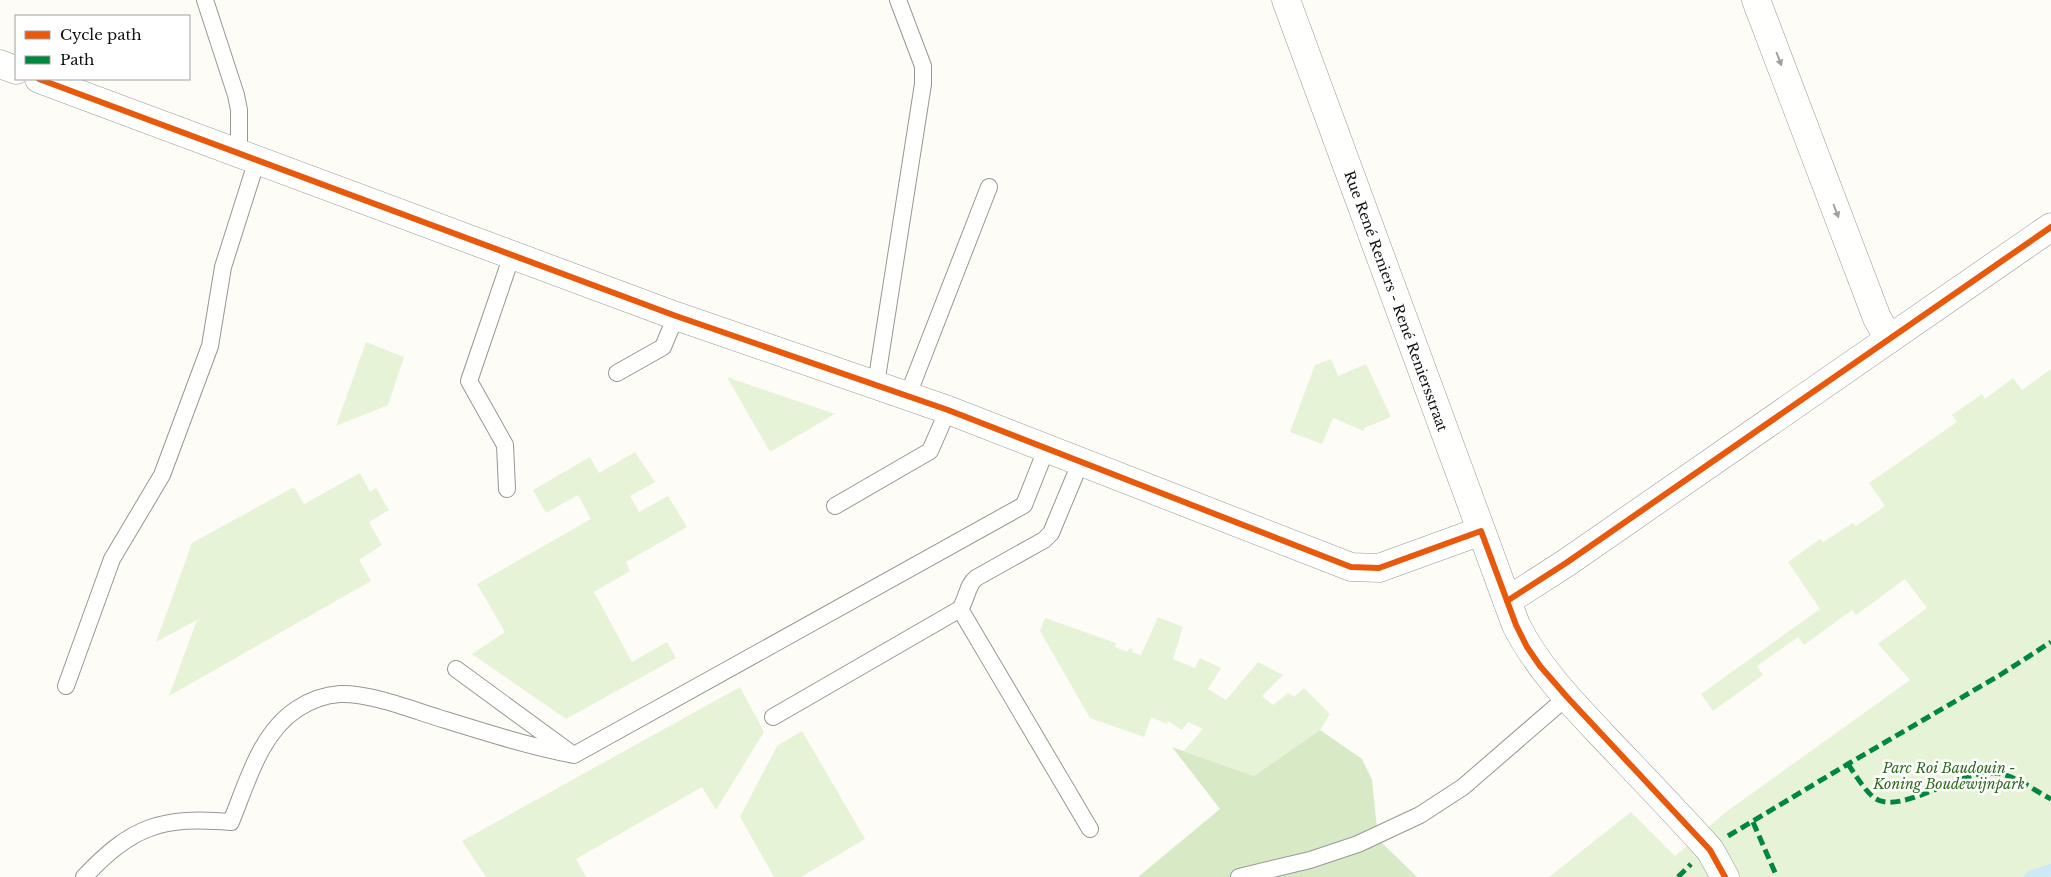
<svg xmlns="http://www.w3.org/2000/svg" width="2051" height="877" viewBox="0 0 2051 877" font-family="'Libre Baskerville',serif">
<rect width="100%" height="100%" fill="#fdfcf7"/>
<g fill="#e7f3d7">
<polygon points="366,342 404,357 388,405 336,426"/>
<polygon points="1331,359 1338,376 1366,364 1391,417 1364,428 1364,431 1333,418 1322,444 1290,432 1315,365"/>
<polygon points="2051,369 2051,877 1549,877 1631,812 1675,856 1726,812 1910,680 1878,644 1927,608 1905,579 1856,615 1852,610 1804,645 1798,637 1757,666 1763,675 1713,711 1701,694 1820,609 1788,562 1820,539 1823,542 1853,523 1856,526 1885,506 1869,483 1957,422 1952,415 1982,394 1985,399 2013,378 2022,390"/>
<polygon points="727,377 835,414 770,452"/>
<polygon points="635,452 655,482 630,496 639,512 668,496 687,527 626,562 630,571 594,592 632,662 667,642 676,658 566,719 472,654 505,632 477,584 591,519 578,495 546,513 533,490 590,457 599,473"/>
<polygon points="360,473 370,492 376,488 389,510 369,522 382,545 359,560 371,581 169,696 197,620 156,642 192,543 294,487 304,504"/>
<polygon points="1158,617 1183,627 1173,659 1195,668 1200,658 1221,668 1208,689 1226,700 1258,662 1283,675 1262,696 1273,705 1288,693 1294,697 1304,688 1330,714 1320,730 1254,776 1184,751 1203,729 1188,722 1182,730 1168,721 1167,724 1151,717 1144,737 1090,718 1040,631 1045,618 1116,643 1115,647 1127,652 1130,648 1133,649 1132,652 1141,655"/>
<polygon points="740,687 764,732 716,810 702,787 576,859 586,877 486,877 462,841"/>
<polygon points="802,731 865,839 801,877 774,877 740,817 777,746"/>
</g>
<polygon fill="#d8eac5" points="1320,730 1362,759 1372,780 1378,839 1417,877 1138,877 1220,809 1172,747 1254,776"/>
<g fill="none" stroke-linecap="round" stroke-linejoin="round">
<polyline stroke="#cde8f7" stroke-width="12" points="2030,877 2051,870"/>
<g stroke="#979795" stroke-width="18">
<g id="lane">
<polyline points="205,0 236,95 239,110 239,153"/>
<polyline points="617,373 663,347 676,316"/>
<polyline points="876,384 923,84 923,66 898,0"/>
<polyline points="908,395 989,187"/>
<polyline points="507,489 505,445 469,381 512,255"/>
<polyline points="835,506 930,451 948,410"/>
<polyline points="960,609 1090,829"/>
<polyline points="456,669 568,751"/>
<polyline points="66,686 112,559 162,475 210,346 223,267 257,160"/>
<path d="M773,717L960,609C967,599 967,585 976,578L1044,540L1051,533L1081,461"/>
<path d="M84,877C132,826 162,816 231,822C247,783 260,733 297,709C309,701 325,695 340,694C370,693 410,709 439,718C484,732 528,746 574,755L1024,505L1047,447"/>
<polyline points="1239,877 1310,860 1358,844 1420,815 1463,787 1567,697"/>
</g>
</g>
<g stroke="#979795" stroke-width="29">
<g id="street">
<path d="M1286,0L1516,625C1538,668 1570,701 1603,736C1639,774 1675,811 1710,850L1725,877"/>
<polyline points="1756,0 1877,318 1889,339"/>
<polyline points="0,64 16,70"/>
<polyline points="39,79 676,316 948,410 1351,567 1379,568 1481,531"/>
<polyline points="1507,601 1566,563 2051,227"/>
</g>
</g>
<use href="#lane" stroke="#fffffe" stroke-width="16"/>
<use href="#street" stroke="#fffffe" stroke-width="28"/>
<g stroke="#00873e" stroke-width="5" stroke-dasharray="10 5" stroke-linecap="butt">
<path d="M1848,764C1854,773 1867,794 1876,799C1903,814 1959,771 1992,773C2013,773 2033,790 2051,799"/>
<polyline points="1753,822 1777,877"/>
<polyline points="1728,836 1848,764 2000,675 2051,642"/>
<polyline points="1678,877 1691,864"/>
</g>
<g stroke="#fff" stroke-width="9">
<g id="cycleway">
<polyline points="39,79 676,316 948,410 1351,567 1379,568 1481,531 1516,625 1527,647 1540,666 1567,697 1710,850 1725,877"/>
<polyline points="1507,601 1566,563 2051,227"/>
</g>
</g>
<use href="#cycleway" stroke="#e8590c" stroke-width="6"/>
</g>
<defs><path id="oneway-solid" d="M-6-.8H1V-3.2L6.5 0L1 3.2V.8H-6Z" transform="scale(1.25)"/></defs>
<g fill="#a0a09f">
<use href="#oneway-solid" transform="translate(1779 59) rotate(69)"/>
<use href="#oneway-solid" transform="translate(1836 211) rotate(69)"/>
</g>
<g text-anchor="middle" dominant-baseline="central" stroke-width="5" stroke-linejoin="round" paint-order="stroke">
<g font-size="14" fill="#111" stroke="#fff">
<text transform="translate(1396 301) rotate(70)">Rue René Reniers - René Reniersstraat</text>
</g>
<g font-size="14" font-style="italic" fill="#2f6b1f" stroke="#fff">
<text x="1949" y="768">Parc Roi Baudouin -<tspan x="1949" dy="16">Koning Boudewijnpark</tspan></text>
</g>
</g>
<rect x="15" y="15" width="175" height="65" fill="#ffffff" stroke="#a0a0a0"/>
<rect x="25" y="31" width="25" height="8" fill="#e8590c" stroke="#a0a0a0"/>
<text x="60" y="40" font-size="15" fill="#111111">Cycle path</text>
<rect x="25" y="56" width="25" height="8" fill="#00873e" stroke="#a0a0a0"/>
<text x="60" y="65" font-size="15" fill="#111111">Path</text>
</svg>
